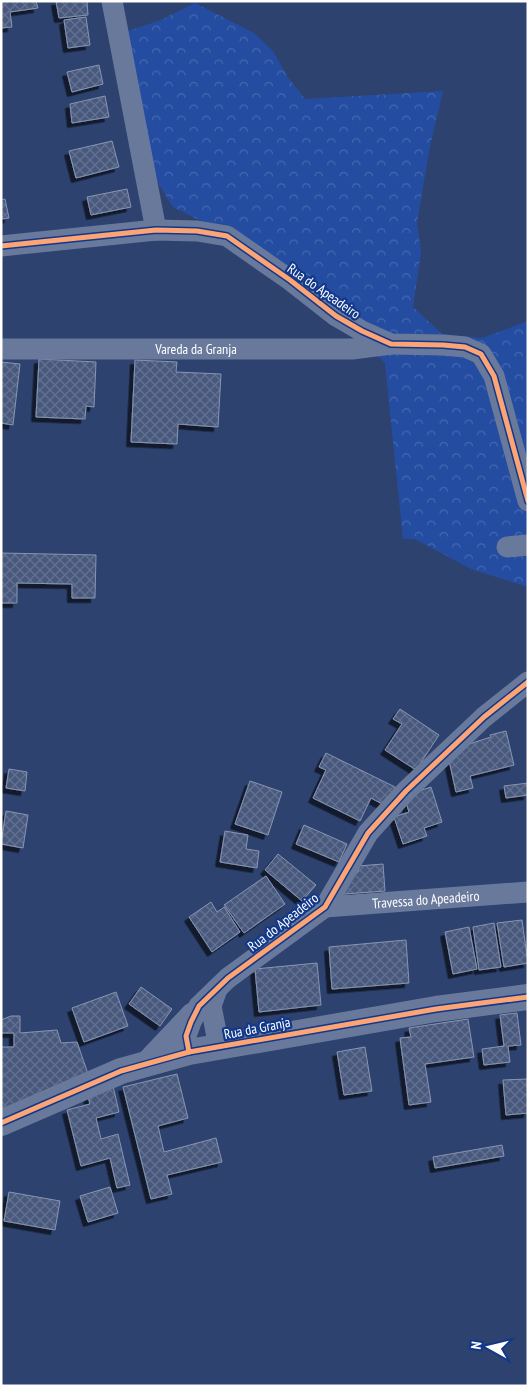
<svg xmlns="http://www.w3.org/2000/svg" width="529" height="1387" viewBox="0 0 529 1387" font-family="'PT Sans Narrow',sans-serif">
<defs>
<pattern id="forest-crowns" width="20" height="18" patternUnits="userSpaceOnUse" patternTransform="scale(1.25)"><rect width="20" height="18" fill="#244da1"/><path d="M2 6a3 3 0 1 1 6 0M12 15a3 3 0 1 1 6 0" fill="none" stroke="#4568af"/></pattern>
<pattern id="building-cross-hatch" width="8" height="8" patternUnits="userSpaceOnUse" patternTransform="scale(1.25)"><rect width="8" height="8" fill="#48597d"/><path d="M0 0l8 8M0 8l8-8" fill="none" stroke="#637290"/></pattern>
<filter id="shadow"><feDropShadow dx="-4.5" dy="4.5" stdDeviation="0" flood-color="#0009"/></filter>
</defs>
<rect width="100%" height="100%" fill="#2d426f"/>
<polygon fill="url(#forest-crowns)" points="195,3 254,33 273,51 287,76 305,99 443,91 429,151 417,223 421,252 413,307 442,334 482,338 528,321 528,587 471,569 415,539 403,539 385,363 320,300 219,230 173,207 151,171 128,31 161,20"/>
<g fill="url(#building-cross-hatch)" stroke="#8895b2" filter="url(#shadow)">
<polygon points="1,1 36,1 38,8 10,12 12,27 1,28"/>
<polygon points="56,1 87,1 88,15 59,18"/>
<polygon points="86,17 90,45 68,48 64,20"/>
<polygon points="99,65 103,84 72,92 67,72"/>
<polygon points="105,96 109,117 72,123 70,104"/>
<polygon points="112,141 119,167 76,178 69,151"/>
<polygon points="127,189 131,207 91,215 87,197"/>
<polygon points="5,199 9,218 1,219 1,200"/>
<polygon points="39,359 96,362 94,407 86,406 85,419 36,417"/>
<polygon points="135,360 177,362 176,372 221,374 218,427 178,424 177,444 131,442"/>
<polygon points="1,362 20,364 13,425 1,423"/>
<polygon points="1,553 96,555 95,598 72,598 72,584 17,583 17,603 1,603"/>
<polygon points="400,709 439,735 416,770 385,750 402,724 393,719"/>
<polygon points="506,731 514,765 470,776 473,788 456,792 447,751 491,737 490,735"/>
<polygon points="326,753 395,787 386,806 371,798 360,821 313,798 326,770 319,767"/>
<polygon points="9,769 27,772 25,791 6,788"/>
<polygon points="250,781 282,792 268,835 235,824"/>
<polygon points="528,783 528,795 506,798 504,786"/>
<polygon points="431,787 442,822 424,828 427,836 403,844 394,817 409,812 404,796"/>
<polygon points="6,811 28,815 23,848 1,844"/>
<polygon points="304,825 347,844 339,862 296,844"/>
<polygon points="225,831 248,835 246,849 259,851 257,868 220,862"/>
<polygon points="278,854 316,885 302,901 265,870"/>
<polygon points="383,864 385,891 344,894 344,874 358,872 358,866"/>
<polygon points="266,876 285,904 244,933 224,905"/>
<polygon points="211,902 217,912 224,907 240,932 212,952 189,917"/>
<polygon points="522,920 528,963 504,967 497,923"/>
<polygon points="494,923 501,967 479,970 473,927"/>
<polygon points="469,927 477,969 453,974 445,932"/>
<polygon points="406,940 409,983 332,989 329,947"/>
<polygon points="317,963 321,1005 259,1012 255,969"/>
<polygon points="141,987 172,1009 160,1026 129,1004"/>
<polygon points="116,992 128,1026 84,1042 72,1008"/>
<polygon points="517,1013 521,1045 508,1046 510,1062 484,1065 482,1049 504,1046 500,1015"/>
<polygon points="11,1016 20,1016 20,1033 57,1030 61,1043 77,1042 87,1071 87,1079 1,1109 1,1047 14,1047 14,1033 1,1033 1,1020"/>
<polygon points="468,1019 474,1057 425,1064 431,1102 409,1105 400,1038 411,1037 409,1028"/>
<polygon points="365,1047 372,1091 344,1095 337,1052"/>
<polygon points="177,1074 188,1118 158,1126 164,1152 216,1138 222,1162 167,1175 172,1194 151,1199 123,1087"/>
<polygon points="527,1079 528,1113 506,1115 503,1080"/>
<polygon points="113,1086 119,1112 96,1118 101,1139 118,1134 130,1185 117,1188 110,1158 81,1166 67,1110 90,1104 87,1092"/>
<polygon points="502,1145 504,1156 435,1168 433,1157"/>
<polygon points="110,1187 118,1213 88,1222 80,1196"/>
<polygon points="9,1192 60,1201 55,1230 4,1221"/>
</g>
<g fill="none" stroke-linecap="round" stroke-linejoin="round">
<g stroke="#69799c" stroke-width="21">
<polyline points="112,1 156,230"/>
<polyline points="1,246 156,230 197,231 227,236 290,280 336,316 362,331 391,344 443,345 465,347 481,354 494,376 528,501"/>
<path id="s1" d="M1,349H352L391,344"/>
<polyline points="507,547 528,545"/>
<path id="s2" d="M325,907L528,892"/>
<polyline points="217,989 211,1006 219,1047"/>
<polyline points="189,1052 186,1036 191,1022 199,1006 228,978 325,907 368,833 406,791 484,717 528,682"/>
<polyline points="142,1066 192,1013"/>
</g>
<polyline stroke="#69799c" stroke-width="26" points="1,1123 121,1071 189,1052 436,1009 528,997"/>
<g stroke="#12388a" stroke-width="8">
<g id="cycleway">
<polyline points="1,246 156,230 197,231 227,236 290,280 336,316 362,331 391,344 443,345 465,347 481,354 494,376 528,501"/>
<polyline points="189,1052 186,1036 191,1022 199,1006 228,978 325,907 368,833 406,791 484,717 528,682"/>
<polyline points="1,1123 121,1071 189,1052 436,1009 528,997"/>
</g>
</g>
<use href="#cycleway" stroke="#fda474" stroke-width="5"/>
</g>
<g text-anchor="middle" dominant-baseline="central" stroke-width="4.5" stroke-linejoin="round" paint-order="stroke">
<g font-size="14" fill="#fff" stroke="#12388a">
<text transform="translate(324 291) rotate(35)">Rua do Apeadeiro</text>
<text stroke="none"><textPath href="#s1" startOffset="195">Vareda da Granja</textPath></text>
<text stroke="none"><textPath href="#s2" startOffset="101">Travessa do Apeadeiro</textPath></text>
<text transform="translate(283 922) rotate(-38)">Rua do Apeadeiro</text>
<text transform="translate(257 1028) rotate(-11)">Rua da Granja</text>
</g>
</g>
<rect width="529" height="1387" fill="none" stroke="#ffffff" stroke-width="5"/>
<g transform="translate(489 1347) rotate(278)" stroke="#12388a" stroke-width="4" paint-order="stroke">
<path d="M0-4L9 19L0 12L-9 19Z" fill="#ffffff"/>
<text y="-8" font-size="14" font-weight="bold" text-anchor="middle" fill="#ffffff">N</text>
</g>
</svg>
